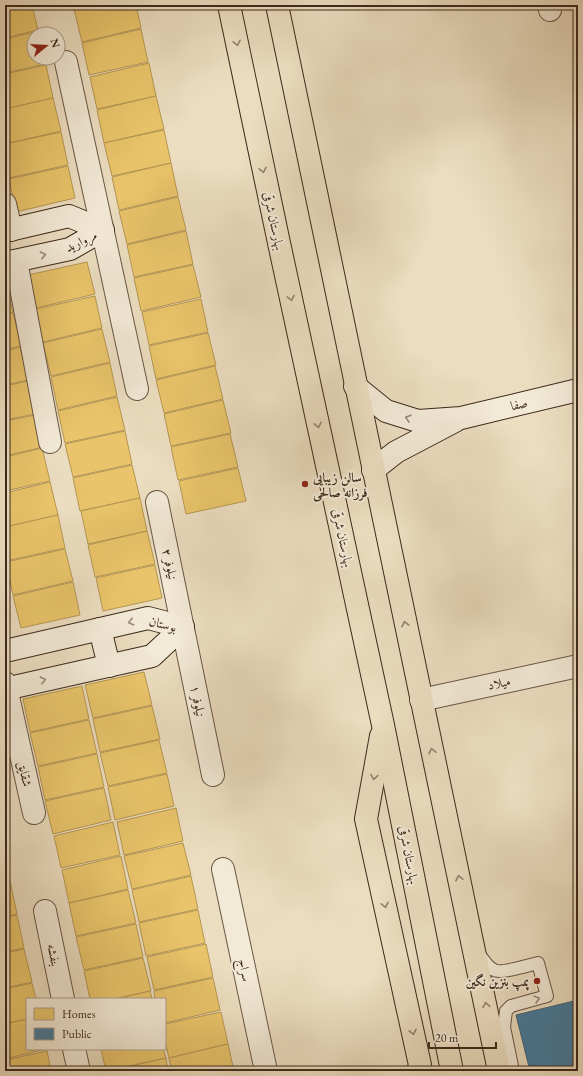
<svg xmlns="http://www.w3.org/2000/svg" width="583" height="1076" viewBox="0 0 583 1076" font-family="'EB Garamond',Amiri,serif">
<rect width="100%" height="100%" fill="#ebddc0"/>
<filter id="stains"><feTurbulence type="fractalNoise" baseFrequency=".005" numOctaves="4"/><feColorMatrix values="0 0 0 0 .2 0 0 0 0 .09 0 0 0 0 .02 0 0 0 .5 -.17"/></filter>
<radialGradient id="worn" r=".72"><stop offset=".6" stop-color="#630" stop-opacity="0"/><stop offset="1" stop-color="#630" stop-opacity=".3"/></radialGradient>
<g fill="#e9c46a" stroke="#b59652">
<polygon points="5,5 32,5 38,30 5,38"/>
<polygon points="93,5 136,5 141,28 82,42 74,9"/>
<polygon points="141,29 148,62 89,75 82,43"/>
<polygon points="38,31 38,34 34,34 34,58 44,58 45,64 5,73 5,39"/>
<polygon points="149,63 156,96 97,109 90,77"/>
<polygon points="46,65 53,98 5,109 5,74"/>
<polygon points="156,96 164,129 104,143 97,110"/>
<polygon points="53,98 61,131 5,144 5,109"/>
<polygon points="164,130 171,163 112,176 104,143"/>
<polygon points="61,132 68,165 9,178 5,162 5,144"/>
<polygon points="171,163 178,196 119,210 112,177"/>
<polygon points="68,166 75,198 16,212 9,179"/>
<polygon points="178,197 186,230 127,244 119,211"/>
<polygon points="186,231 193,264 134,277 127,245"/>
<polygon points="87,262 95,294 36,308 28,275"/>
<polygon points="193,265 201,297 141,311 134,278"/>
<polygon points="5,279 13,312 5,314"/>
<polygon points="95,296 102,328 43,342 36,309"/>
<polygon points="201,299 208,332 149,345 142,312"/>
<polygon points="13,313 21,346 5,350 5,315"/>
<polygon points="102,329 110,362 51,376 43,343"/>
<polygon points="208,333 216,365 156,379 149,346"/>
<polygon points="20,347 28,380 5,385 5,351"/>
<polygon points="110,363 117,396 58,410 51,377"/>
<polygon points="215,366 223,399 164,413 156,380"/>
<polygon points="28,381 35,414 5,420 5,386"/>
<polygon points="117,397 125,430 65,443 58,411"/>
<polygon points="223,400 231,433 171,446 164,414"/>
<polygon points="35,415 43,447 5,456 5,421"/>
<polygon points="125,431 132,464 73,477 65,444"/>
<polygon points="230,434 238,467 178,480 171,447"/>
<polygon points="42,448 50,481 5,491 5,457"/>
<polygon points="132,465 140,498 80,511 73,478"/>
<polygon points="238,468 246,501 186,514 179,481"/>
<polygon points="50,482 58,515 5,527 5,493"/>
<polygon points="140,498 147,531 88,544 81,511"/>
<polygon points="58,515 65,548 6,561 5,557 5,527"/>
<polygon points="147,531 155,564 95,577 88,545"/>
<polygon points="65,549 73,581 13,595 6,562"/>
<polygon points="155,565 162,598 103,611 96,578"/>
<polygon points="73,582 80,615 21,628 13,596"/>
<polygon points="144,672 152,705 93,718 85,685"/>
<polygon points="82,686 89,719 30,732 23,699"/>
<polygon points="152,706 160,739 100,752 93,719"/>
<polygon points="89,720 97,753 38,766 30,733"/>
<polygon points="159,740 167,773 108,786 100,753"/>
<polygon points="97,754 104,787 45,800 38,767"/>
<polygon points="167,774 174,806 115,820 108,787"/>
<polygon points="104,788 111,820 53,834 45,801"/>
<polygon points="176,808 183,841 124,855 117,822"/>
<polygon points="113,822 120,855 61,868 54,836"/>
<polygon points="183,843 191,875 132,889 124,856"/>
<polygon points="121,856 128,889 69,903 62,870"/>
<polygon points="5,860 9,880 5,881"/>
<polygon points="191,876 198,909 139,922 132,890"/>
<polygon points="10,881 17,914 5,917 5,882"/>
<polygon points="128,890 136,923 76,936 69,903"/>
<polygon points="198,910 205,943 146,956 139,923"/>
<polygon points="17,915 24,948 5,952 5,918"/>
<polygon points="136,924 143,957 84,970 76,937"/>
<polygon points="206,944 213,977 154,990 147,957"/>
<polygon points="24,949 32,982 5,988 5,953"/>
<polygon points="143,958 151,991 113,999 90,999 84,971"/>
<polygon points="213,978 220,1010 165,1023 165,999 155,999 154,991"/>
<polygon points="32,983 36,999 27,999 27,1019 5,1024 5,989"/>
<polygon points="150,991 152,999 116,999"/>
<polygon points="221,1012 228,1044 169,1058 165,1041 165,1024"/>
<polygon points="27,1019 27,1049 46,1049 5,1059 5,1024"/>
<polygon points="228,1044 234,1071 172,1071 169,1058"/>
<polygon points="101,1049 163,1049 166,1058 106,1071"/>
<polygon points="47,1051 51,1071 5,1071 5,1060"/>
<polygon points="166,1058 168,1071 110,1071"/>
</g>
<polygon fill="#457b9d" stroke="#426276" points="578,1000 578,1071 530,1071 516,1015"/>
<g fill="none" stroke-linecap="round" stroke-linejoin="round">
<g stroke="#685644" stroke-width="14">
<path id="lane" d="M479,954C483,959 487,967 494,970C501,974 529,965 538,963L547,996L511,1006L506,1011L504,1027L513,1071"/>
</g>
<g stroke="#685644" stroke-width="24">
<g id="street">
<polyline points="549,5 550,10"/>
<polyline points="66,62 137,389"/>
<polyline points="5,204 11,230"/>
<polyline points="16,261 50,442"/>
<polyline points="157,502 213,775"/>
<polyline points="5,683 34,813"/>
<polyline points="421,700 578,666"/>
<polyline points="223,869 266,1071"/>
<polyline points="45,911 63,999"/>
<polyline points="74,1049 79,1071"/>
</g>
</g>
<g stroke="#3c291b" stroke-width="24">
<g id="secondary">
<polyline points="5,231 69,216 103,230 70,249 5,263"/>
<polyline points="355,386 386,411 418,421 461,418 578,390"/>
<polyline points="373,470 396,452 455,421"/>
<polyline points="100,629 109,666"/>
<polyline points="5,651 148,618 183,627"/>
<polyline points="5,689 152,656 183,627"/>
</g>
</g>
<g stroke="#3c291b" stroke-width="24">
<g id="primary">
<polyline points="229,5 279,243 383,725 452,1071"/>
<polyline points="277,5 499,1071"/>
<polyline points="381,736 366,819 420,1065 418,1071"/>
</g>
</g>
<use href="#lane" stroke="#f2e9d6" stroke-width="12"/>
<use href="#street" stroke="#f2e9d6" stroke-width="22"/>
<use href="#secondary" stroke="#f2e9d6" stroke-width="22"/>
<use href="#primary" stroke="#ebddc0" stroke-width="22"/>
</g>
<defs><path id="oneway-chevron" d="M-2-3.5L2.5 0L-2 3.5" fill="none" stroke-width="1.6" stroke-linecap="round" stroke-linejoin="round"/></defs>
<g stroke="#94836e">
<use href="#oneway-chevron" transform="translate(237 43) rotate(78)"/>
<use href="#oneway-chevron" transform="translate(263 170) rotate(78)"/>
<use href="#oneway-chevron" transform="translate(291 298) rotate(78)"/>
<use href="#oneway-chevron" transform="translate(318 425) rotate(78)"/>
<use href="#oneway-chevron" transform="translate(405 624) rotate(-102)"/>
<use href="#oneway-chevron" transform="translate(432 751) rotate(-102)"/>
<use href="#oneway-chevron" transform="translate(374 777) rotate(100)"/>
<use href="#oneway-chevron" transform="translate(459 878) rotate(-102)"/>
<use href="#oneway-chevron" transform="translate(385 905) rotate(78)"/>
<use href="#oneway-chevron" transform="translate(486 1005) rotate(-101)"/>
<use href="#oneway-chevron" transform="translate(413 1032) rotate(78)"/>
</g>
<g stroke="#978978">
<use href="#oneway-chevron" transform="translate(43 255) rotate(-12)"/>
<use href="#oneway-chevron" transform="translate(408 418) rotate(-164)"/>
<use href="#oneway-chevron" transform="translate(131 622) rotate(167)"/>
<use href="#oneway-chevron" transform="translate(43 680) rotate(-13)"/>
<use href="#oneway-chevron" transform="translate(537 999) rotate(-15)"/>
</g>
<g fill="#8f2418" stroke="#f2e9d6" stroke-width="1.5">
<circle cx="305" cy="484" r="4"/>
<circle cx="537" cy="981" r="4"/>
</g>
<g text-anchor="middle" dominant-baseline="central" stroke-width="4" stroke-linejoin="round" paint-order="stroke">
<g font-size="13" fill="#3c291b" stroke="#f2e9d6">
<text transform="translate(274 221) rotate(78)">بهارستان شرقی</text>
<text transform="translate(81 241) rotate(-26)">مروارید</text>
<text transform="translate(519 404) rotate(-14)">صفا</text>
<text transform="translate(343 538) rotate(78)">بهارستان شرقی</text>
<text transform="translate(170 564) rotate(78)">نیلوفر ۲</text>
<text transform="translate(163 624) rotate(14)">بوستان</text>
<text transform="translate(499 683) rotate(-12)">میلاد</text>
<text transform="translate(198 701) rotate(79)">نیلوفر ۱</text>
<text transform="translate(25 774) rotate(77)">شقایق</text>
<text transform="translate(409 855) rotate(79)">بهارستان شرقی</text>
<text transform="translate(54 955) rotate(78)">بنفشه</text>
<text transform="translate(245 970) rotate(78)">سراج</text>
</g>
<g font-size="13" font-weight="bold" fill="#3c291b" stroke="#f2e9d6" text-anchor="start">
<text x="313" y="477">سالن زیبایی<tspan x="313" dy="15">فرزانه صالحی</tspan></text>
<text x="529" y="981" text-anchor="end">پمپ بنزین نگین</text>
</g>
</g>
<rect width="583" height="1076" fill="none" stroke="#ebddc0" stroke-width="20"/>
<rect x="6" y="6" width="571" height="1064" fill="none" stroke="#3c291b" stroke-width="2"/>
<rect x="10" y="10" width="563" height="1056" fill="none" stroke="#3c291b"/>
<rect x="26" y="998" width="140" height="52" fill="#f2e9d6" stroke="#a99c8b"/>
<rect x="34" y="1008" width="20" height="12" fill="#e9c46a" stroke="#a99c8b"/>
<text x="62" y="1018" font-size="12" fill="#3c291b">Homes</text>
<rect x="34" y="1028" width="20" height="12" fill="#457b9d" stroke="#a99c8b"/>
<text x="62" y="1038" font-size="12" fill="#3c291b">Public</text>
<g transform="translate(46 46) rotate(72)"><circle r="19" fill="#f2e9d6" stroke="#a99c8b"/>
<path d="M0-3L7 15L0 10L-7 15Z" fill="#8f2418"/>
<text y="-6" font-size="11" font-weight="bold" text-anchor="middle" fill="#3c291b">N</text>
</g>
<path d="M429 1042v6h67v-6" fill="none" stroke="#3c291b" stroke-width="2"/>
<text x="435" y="1042" font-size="12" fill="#3c291b" stroke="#f2e9d6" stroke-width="3" paint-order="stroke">20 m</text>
<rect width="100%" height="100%" filter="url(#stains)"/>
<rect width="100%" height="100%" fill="url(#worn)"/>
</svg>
